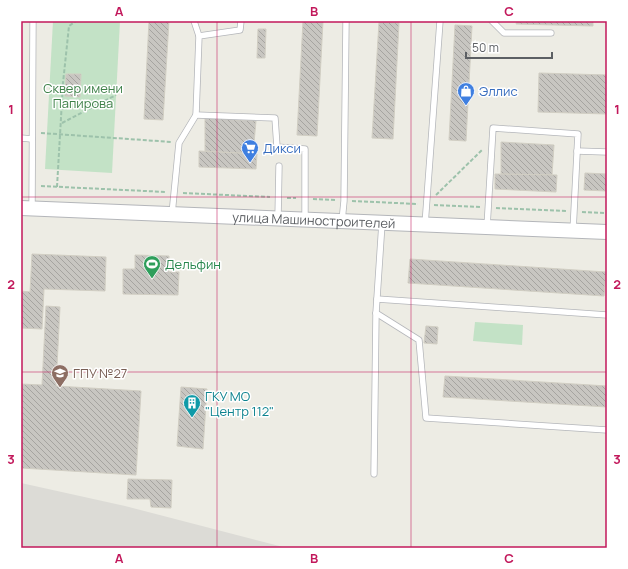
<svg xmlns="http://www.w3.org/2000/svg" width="628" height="569" viewBox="0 0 628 569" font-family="Manrope,sans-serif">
<defs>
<pattern id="building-back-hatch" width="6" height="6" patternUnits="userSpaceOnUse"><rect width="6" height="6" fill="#c8c6c1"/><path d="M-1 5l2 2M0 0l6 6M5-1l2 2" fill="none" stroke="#a6a4a0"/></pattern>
</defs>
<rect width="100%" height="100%" fill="#edece4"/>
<polygon fill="#dcdbd6" points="21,483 125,506 287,548 21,548"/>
<g fill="#c3e2c6">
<polygon points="53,21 120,21 112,173 45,169"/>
<polygon points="475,322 523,325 522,345 473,341"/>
</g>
<g fill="url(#building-back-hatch)" stroke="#d1cec3">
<polygon points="149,21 169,21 163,120 144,119"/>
<polygon points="303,21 323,21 317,136 297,135"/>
<polygon points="517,21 593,21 593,26 516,24"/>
<polygon points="379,22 399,23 393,139 372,138"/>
<polygon points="455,25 472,26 466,141 449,140"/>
<polygon points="258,29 266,29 265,58 257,58"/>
<polygon points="539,73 607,75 607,114 538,112"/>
<polygon points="66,74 81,74 80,97 65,96"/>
<polygon points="205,118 256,121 253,154 205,151"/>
<polygon points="501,142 554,145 552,175 501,174"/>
<polygon points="199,151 257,154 256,169 199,167"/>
<polygon points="585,173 607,174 607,191 584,190"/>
<polygon points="495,174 557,175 556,192 495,189"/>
<polygon points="32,254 106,257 105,291 44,289 42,329 21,328 21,291 30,292"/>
<polygon points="135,255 169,256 169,272 179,272 178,295 123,294 123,269 135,269"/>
<polygon points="410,259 606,272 604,296 408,283"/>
<polygon points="46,306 60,307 56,386 141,391 136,475 21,468 21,384 42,385"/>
<polygon points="426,326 438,327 437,344 424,343"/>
<polygon points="445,376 607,386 607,407 443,397"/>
<polygon points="181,387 207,389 203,449 177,446"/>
<polygon points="128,479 172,480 171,508 151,507 150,499 127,499"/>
</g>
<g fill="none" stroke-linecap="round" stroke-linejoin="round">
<g stroke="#b4b6ba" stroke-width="7">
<g id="service">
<polyline points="194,21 199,36"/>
<polyline points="492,21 504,33 551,33"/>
<polyline points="196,115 275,118 277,147 305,149 305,220"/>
<polyline points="21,138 32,139"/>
<polyline points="577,151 607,152"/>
<polyline points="32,209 33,21"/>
<polyline points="172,214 179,143 196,115 199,36 240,30 241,21"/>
<polyline points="278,218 279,166"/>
<polyline points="342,221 344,201 346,21"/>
<polyline points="425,225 440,21"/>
<polyline points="487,227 493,128 578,134 573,231"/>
<polyline points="377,299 607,315"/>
<polyline points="376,313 419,340 426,418 607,430"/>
<polyline points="374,474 376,313 382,223"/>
</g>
</g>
<g stroke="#b4b6ba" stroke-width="16">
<g id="tertiary">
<path id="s1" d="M21,208L607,232"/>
</g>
</g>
<g stroke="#9dc2ab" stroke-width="2" stroke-dasharray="4 2" stroke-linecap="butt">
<polyline points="62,123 116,95"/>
<polyline points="41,133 172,142"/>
<polyline points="41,186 166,192"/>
<polyline points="57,187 63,83 69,26 76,21"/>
<polyline points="183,193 270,197"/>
<polyline points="436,195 483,149"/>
<polyline points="287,198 296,198"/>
<polyline points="313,199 336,200"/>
<polyline points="352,201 418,204"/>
<polyline points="434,205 480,207"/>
<polyline points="496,208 566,211"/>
<polyline points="582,212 607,213"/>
</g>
<use href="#service" stroke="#fff" stroke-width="5.5"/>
<use href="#tertiary" stroke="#fff" stroke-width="14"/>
</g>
<path fill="none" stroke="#c2185b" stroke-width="1" stroke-opacity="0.55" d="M217,21V548M411,21V548M21,197H607M21,372H607"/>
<defs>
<g id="shop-pin" transform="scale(0.9)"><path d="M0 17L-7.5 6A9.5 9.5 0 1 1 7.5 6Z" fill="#3f7fe0" stroke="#fff"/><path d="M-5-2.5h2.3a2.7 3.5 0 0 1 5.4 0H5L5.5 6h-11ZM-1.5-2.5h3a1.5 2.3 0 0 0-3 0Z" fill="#fff"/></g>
<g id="supermarket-pin" transform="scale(0.9)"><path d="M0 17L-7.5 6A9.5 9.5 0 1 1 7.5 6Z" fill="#3f7fe0" stroke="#fff"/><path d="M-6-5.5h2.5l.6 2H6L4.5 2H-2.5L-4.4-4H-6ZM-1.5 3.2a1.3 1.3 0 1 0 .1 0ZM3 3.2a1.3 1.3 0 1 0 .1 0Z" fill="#fff"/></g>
<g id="stadium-pin" transform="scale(0.9)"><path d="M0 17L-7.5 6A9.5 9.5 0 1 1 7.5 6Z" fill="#2e9e5b" stroke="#fff"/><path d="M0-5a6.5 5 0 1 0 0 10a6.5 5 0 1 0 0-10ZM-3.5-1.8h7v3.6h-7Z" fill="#fff"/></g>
<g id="university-pin" transform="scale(0.9)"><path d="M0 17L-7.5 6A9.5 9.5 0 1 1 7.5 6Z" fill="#8d6e63" stroke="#fff"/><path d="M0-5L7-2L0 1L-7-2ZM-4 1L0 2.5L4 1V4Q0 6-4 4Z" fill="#fff"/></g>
<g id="building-pin" transform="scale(0.9)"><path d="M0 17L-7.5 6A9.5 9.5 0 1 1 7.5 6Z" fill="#0f9aa8" stroke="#fff"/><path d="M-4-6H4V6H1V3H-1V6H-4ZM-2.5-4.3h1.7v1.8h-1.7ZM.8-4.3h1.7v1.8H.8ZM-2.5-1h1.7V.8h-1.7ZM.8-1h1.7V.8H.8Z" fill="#fff"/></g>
</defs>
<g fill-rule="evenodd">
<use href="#shop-pin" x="466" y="91"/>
<use href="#supermarket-pin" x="250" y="148"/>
<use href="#stadium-pin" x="152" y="264"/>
<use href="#university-pin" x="60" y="373"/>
<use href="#building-pin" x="192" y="403"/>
</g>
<g text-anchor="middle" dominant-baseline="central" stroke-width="3" stroke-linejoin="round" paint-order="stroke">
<g font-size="13" fill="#3e8048" stroke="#fff">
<text x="83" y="88">Сквер имени<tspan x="83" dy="15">Папирова</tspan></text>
</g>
<g font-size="13" fill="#366cbe" stroke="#fff" text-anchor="start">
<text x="479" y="91">Эллис</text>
<text x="263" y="148">Дикси</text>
</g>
<g font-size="13" fill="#5c5f63" stroke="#fff">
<text stroke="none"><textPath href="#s1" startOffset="293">улица Машиностроителей</textPath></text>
</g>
<g font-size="13" fill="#27864d" stroke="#fff" text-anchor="start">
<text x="165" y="264">Дельфин</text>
</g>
<g font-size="13" fill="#785e54" stroke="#fff" text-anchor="start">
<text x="73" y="373">ГПУ №27</text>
</g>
<g font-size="13" fill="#0d838f" stroke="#fff" text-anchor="start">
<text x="205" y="396">ГКУ МО<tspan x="205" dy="15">"Центр 112"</tspan></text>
</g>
</g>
<rect width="628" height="569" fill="none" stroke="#ffffff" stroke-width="44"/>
<path d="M466 52v6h86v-6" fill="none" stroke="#5c5f63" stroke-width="2"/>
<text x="472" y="52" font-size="12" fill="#5c5f63" stroke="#ffffff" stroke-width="3" paint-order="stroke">50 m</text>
<rect x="22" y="22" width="584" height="525" fill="none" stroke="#c2185b" stroke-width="1.5"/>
<g font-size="13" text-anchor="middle" font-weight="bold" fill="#c2185b">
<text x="119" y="16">A</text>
<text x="314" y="16">B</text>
<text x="509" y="16">C</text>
<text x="11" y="114">1</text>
<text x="617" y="114">1</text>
<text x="11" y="289">2</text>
<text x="617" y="289">2</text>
<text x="11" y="464">3</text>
<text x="617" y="464">3</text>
<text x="119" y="563">A</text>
<text x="314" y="563">B</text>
<text x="509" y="563">C</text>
</g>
</svg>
